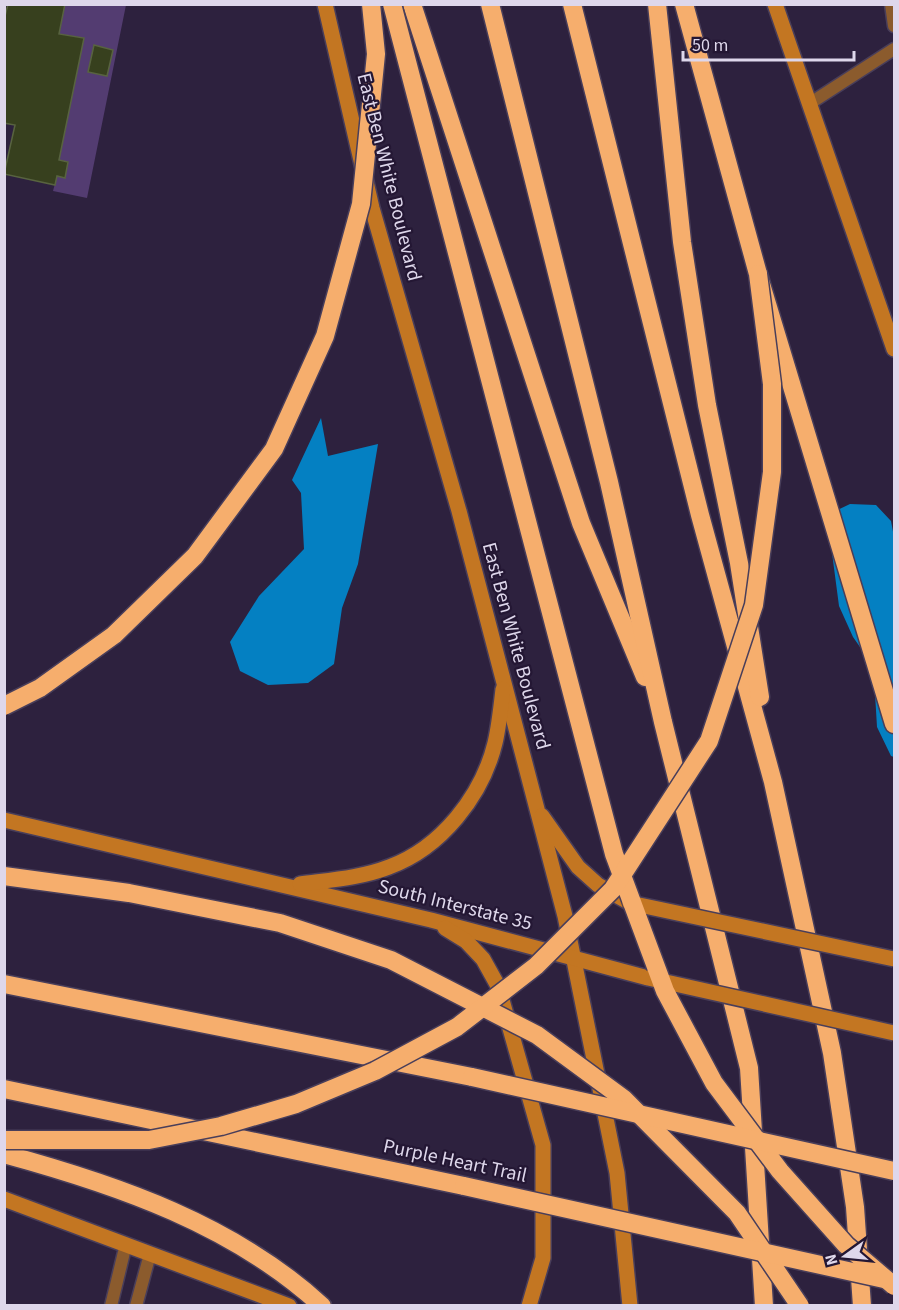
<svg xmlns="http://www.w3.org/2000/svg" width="899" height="1310" viewBox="0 0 899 1310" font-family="'Source Sans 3',sans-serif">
<rect width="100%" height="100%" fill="#2d213e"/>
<polygon fill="#533c71" points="65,5 126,5 87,198 53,191 57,176 65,178 68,162 59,160 83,38 59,34"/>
<g fill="#0480c2">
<polygon points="321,418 328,456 378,444 358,564 342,608 334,664 308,683 268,685 240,671 230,642 259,596 304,549 301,493 292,480"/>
<polygon points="850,504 876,505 891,521 894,537 894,757 891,756 877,727 874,677 869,660 853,637 839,606 827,515"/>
</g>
<g fill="#37401e" stroke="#586340" stroke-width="1.5">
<polygon points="8,4 65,4 59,34 84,38 59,160 68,162 65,178 57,176 55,185 4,174 15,125 4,123 4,20"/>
<polygon points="94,45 113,50 107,76 88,72"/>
</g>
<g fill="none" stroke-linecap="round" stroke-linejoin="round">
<g stroke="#493e5a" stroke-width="15">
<g id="lane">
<polyline points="891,4 894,26"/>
<polyline points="809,104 894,49"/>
<polyline points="111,1306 126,1244"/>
<polyline points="136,1306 150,1254"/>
</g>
</g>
<g stroke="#493e5a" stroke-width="18">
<g id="secondary">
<polyline points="325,4 372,208 459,511 565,916 617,1173 630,1306"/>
<polyline points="775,4 894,349"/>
<polyline points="542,816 578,867 598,885 630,903"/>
<polyline points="4,820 431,920 648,978"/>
<path d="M300,884C329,880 361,878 389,867C441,848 482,796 495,743C499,726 501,707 503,689"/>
<polyline points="445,928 466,941 483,959 498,986 543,1145 543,1258 529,1306"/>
<polyline points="4,1199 289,1306"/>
</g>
</g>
<g stroke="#493e5a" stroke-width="21">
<g id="highway">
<polyline points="412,4 581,523 645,677"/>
<polyline points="490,4 609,482 663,722 749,1068 764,1306"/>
<polyline points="572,4 700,515 773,782 832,1053 855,1207 862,1306"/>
<polyline points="657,4 682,242 707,405 739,563 760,697"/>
<polyline points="684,4 758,274 894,724"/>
<polyline points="4,984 472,1077"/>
<polyline points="4,1089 464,1186"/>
<path d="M4,1154C118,1185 234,1225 322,1306"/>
</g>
</g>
<use href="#lane" stroke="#8b5b2d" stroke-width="12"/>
<use href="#secondary" stroke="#c37622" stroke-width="15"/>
<use href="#highway" stroke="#f6ae6d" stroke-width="18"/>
<g stroke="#493e5a" stroke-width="18" stroke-linecap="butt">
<g id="secondary-bridge">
<polyline points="630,903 894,959"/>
<polyline points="648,978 894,1033"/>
</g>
</g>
<g stroke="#493e5a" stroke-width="21" stroke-linecap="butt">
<g id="highway-bridge">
<polyline points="392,4 614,854 665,991 714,1083 780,1171 846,1245 894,1286"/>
<polyline points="4,706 40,688 114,635 195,556 274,449 325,336 361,204 376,54 371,4"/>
<polyline points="4,876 129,893 280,923 391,960 537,1035 624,1099 737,1213 800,1306"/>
<polyline points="472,1077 894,1171"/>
<polyline points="4,1140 149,1140 221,1126 296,1104 375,1071 457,1027 536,966 613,889 709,741 754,605 772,472 772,384 758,274"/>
<polyline points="464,1186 884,1279"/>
</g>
</g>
<use href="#secondary-bridge" stroke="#c37622" stroke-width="15"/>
<use href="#highway-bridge" stroke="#f6ae6d" stroke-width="18"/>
</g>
<g text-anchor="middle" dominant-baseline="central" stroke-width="4.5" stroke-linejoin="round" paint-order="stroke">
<g font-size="20" fill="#ded7eb" stroke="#241734">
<text transform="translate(389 177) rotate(76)">East Ben White Boulevard</text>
<text transform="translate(516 646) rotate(75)">East Ben White Boulevard</text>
<text transform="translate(455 905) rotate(14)">South Interstate 35</text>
<text transform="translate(455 1161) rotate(12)">Purple Heart Trail</text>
</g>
</g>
<rect width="899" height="1310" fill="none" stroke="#ded7eb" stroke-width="12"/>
<g transform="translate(845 1256) rotate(255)" stroke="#241734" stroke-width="4.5" paint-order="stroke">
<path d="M0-4.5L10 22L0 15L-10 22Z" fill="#ded7eb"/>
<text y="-9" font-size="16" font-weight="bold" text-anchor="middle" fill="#ded7eb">N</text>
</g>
<path d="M683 51v9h171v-9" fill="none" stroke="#ded7eb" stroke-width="3"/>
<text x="692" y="51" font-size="18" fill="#ded7eb" stroke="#241734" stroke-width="4.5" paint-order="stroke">50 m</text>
</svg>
